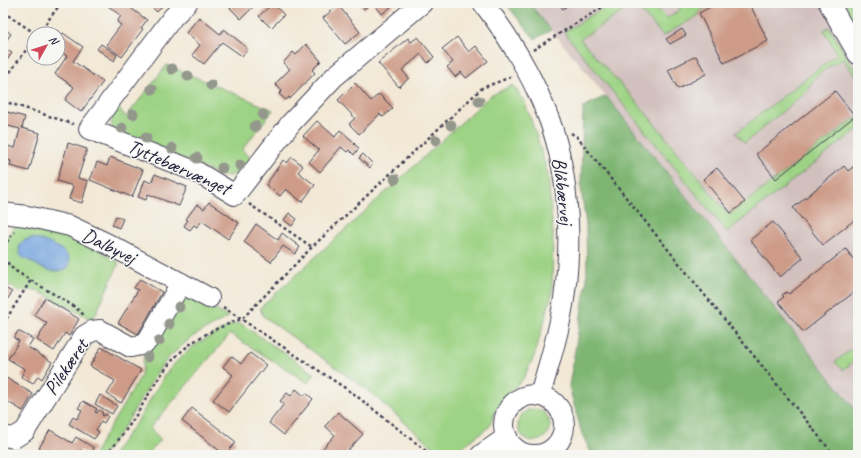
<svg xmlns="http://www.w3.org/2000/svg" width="861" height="458" viewBox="0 0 861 458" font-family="Caveat,sans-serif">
<rect width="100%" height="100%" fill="#f6f6f2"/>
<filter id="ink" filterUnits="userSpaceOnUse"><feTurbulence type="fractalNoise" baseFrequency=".025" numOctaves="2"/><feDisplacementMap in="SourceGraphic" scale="8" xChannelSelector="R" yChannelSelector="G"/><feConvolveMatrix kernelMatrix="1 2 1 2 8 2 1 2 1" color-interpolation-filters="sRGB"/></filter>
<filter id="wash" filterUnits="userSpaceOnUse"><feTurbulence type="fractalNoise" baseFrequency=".012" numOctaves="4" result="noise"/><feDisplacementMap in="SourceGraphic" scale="16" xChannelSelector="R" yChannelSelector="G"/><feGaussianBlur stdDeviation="0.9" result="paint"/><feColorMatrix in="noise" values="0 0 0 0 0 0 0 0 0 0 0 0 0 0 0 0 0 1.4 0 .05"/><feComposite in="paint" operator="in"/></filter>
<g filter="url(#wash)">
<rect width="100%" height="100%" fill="#f2e8d5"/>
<polygon fill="#d1c0bd" points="529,3 858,3 858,413 606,96"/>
<g fill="#9dd384" stroke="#607a60" fill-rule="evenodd">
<polygon points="611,3 652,3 667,18 680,10 679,3 715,3 698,12 699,15 663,36 635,4 580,39 641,107 729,215 858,116 858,129 727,232 564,32"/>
<polygon points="839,3 854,3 858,10 858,27 854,30"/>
<path d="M829,27L858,75L856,77L843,59C830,66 812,75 808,90L745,143L736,133L837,54L824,30Z"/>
<polygon points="167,65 273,110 242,150 252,159 242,172 225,177 113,131 110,117 118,107 126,117"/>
<polygon points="513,85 525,103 537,137 548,175 553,233 552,294 534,357 523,379 505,397 496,410 489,427 451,455 442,455 366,389 263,316 260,308 490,96"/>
<path d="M15,226L57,233L92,245L119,263L93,320L36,290L19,292L3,281V242ZM31,261L65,269C53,273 41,269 31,261Z"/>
<polygon points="192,296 228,317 192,337 170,356 160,368 126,424 103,455 93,455 141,376 145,350 186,297"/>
<polygon points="240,323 315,374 308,383 230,334 150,428 161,440 146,455 112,455 139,419 164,376 174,364 195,345 231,325"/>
<polygon points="858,344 858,358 843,370 835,362"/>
<circle cx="534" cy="425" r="16"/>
</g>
<g fill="#7eb572" stroke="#506c56">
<polygon points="505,3 529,3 551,30 535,39"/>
<polygon points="606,96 858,413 858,455 592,455 582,434 569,386 587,279 586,225 581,188 583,107"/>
</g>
<path fill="#72a3dd" stroke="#4a628c" d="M32,238C44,240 77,251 68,268C55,275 43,269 32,262C23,257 17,258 20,244L24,240Z"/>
<g id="blocks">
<g fill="#cd9b88">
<polygon points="109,3 117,3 122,6 124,3 147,20 141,28 143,29 122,57 106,45 121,25 117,22 121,16 107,5"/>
<polygon points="147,3 165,3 157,12"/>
<polygon points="231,3 257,3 241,19 228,6"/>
<polygon points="273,3 284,15 271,28 259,16"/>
<polygon points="359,3 371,3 364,9"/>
<polygon points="373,3 396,3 382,14"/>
<polygon points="558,3 570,3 563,9"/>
<polygon points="718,3 749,3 768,41 724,63 699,13"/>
<polygon points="338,5 360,32 345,44 323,18"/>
<polygon points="199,17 220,34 224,29 245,46 247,50 242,56 222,42 204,64 192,55 200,45 186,33"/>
<polygon points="3,27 11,34 3,45"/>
<polygon points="682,29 686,35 670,44 666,39"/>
<polygon points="56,30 62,34 63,33 83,47 73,61 103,82 81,112 65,100 74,87 55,74 67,56 58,50 58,34 53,34"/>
<polygon points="418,37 434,57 428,63 421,54 402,70 409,78 399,87 378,63 408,38 411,42"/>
<polygon points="457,37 469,52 476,46 488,61 466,78 461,72 455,77 447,67 453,62 442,49"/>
<polygon points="101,44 117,55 114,61 97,49"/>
<polygon points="306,44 321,61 312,70 315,73 290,99 289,97 286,100 279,94 282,91 275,84 290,69 283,63 293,52 296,55"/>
<polygon points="5,49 12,53 7,60 3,57 3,52"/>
<polygon points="696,56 706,74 678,89 668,70"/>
<polygon points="355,83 371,101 379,94 393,108 383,117 380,114 359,134 349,124 355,118 338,100"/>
<polygon points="835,91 855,116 776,179 756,154"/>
<polygon points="7,112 25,117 22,128 40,133 29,171 10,166 11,161 4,159 7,146 15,148 20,129 4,125"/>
<polygon points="317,121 335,137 340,130 355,143 354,144 359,148 354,155 349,150 347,152 341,147 320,172 309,162 319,150 303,136"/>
<polygon points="68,143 87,149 78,178 88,181 82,203 69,199 73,186 57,181"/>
<polygon points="363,154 373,164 370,168 359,158"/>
<polygon points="110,157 143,170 132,197 90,180 97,162 107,166"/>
<polygon points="292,157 303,166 298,172 315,185 302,202 286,189 280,196 266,185 283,160 287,163"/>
<polygon points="858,163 858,217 823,245 793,208 844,166 848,171"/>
<polygon points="717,168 745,202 731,213 703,179"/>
<polygon points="155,174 187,187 179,206 148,194 146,200 138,197 145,180 151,183"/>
<polygon points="209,202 239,223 228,239 202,221 197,227 194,225 190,230 184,226 188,220 186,219 197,204 204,209"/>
<polygon points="289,213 297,219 292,226 284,220"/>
<polygon points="116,216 123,219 119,228 112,225"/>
<polygon points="773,222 803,258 780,277 750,240"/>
<polygon points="256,224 278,240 282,233 300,247 295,254 283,246 271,262 244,242"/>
<polygon points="846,249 854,260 858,257 858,289 803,332 778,301 784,297 782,295 787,292 789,294"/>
<polygon points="140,279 162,292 138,334 118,323 138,290 134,288"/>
<polygon points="3,287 12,292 3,307"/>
<polygon points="45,298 79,319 69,336 65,333 54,351 37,340 47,323 34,315"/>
<polygon points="18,331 33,339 28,347 52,362 42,379 38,376 33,384 21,377 25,369 8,359 19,341 14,338"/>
<polygon points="101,347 141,370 121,403 107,394 115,381 90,366"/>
<polygon points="250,353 266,365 229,412 213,400 233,375 223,367 231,356 241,364"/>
<polygon points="3,376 33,394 23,411 5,400 3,403"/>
<polygon points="296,389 304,396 306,393 313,399 284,435 269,423 284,404 280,401 287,393 291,396"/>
<polygon points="100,395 117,406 112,414 95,404"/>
<polygon points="83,401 97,409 95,412 97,413 99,410 103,413 102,415 104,416 105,414 108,416 104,423 101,421 96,430 99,432 94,439 69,424 73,417 77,419 82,410 78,408"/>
<polygon points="192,408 236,442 225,455 182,421"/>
<polygon points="338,412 363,434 344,455 317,455 335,435 325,426"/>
<polygon points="50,430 72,443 76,437 94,448 90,455 80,450 77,455 50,455 39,448"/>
</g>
</g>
</g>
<g filter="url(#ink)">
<use href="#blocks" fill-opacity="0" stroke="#414052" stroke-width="1"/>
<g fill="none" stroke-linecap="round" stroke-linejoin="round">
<g stroke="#414052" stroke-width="22">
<g id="minor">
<polyline points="187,3 173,17 89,129 197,172 235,195 291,123 334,77 422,3"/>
<path d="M483,3C510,38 533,77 549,119C571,178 573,255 561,316C556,343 547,369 540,396"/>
<polyline points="829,3 858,54"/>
<polyline points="3,213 27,216 70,226 108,244 209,298"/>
<circle cx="534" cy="425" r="30"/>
<polyline points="3,436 14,438 25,431 84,336 92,331 100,330 131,347 141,345 148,340 181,283"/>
<polyline points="481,455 507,437"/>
</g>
</g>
<g stroke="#414052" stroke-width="2.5" stroke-dasharray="3 3" stroke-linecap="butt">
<polyline points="3,12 36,34"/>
<polyline points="38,34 61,3"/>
<polyline points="533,50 609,3"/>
<polyline points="3,82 34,39"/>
<polyline points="3,101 73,124"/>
<polyline points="571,133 577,137 834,455"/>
<polyline points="249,204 312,247"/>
<polyline points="3,247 14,232"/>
<polyline points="3,258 14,270 75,307 85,316"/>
<polyline points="223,307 354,394 431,455"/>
<polyline points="3,324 31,280"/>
<path d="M107,455C115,444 125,432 133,420C150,394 165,361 192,343C207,332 225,325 242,319L312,247L482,88L511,77"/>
</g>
<use href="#minor" stroke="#fff" stroke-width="20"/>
</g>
<g fill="#94988c">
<circle cx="172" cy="69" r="5.5"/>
<circle cx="188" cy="76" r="5.5"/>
<circle cx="211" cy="85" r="5.5"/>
<circle cx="152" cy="89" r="5.5"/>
<circle cx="479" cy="101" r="5.5"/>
<circle cx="133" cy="114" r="5.5"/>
<circle cx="263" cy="115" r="5.5"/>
<circle cx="451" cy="125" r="5.5"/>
<circle cx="255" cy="126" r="5.5"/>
<circle cx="122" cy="128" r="5.5"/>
<circle cx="146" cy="138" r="5.5"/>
<circle cx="436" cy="140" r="5.5"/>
<circle cx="172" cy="148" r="5.5"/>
<circle cx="197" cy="158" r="5.5"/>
<circle cx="240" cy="165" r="5.5"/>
<circle cx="222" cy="168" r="5.5"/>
<circle cx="395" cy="179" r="5.5"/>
<circle cx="179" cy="307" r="5.5"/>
<circle cx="169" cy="324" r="5.5"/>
<circle cx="159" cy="341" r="5.5"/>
<circle cx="148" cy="357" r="5.5"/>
</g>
</g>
<g text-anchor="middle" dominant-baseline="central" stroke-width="3" stroke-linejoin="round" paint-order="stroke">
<g font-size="20" fill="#22223b" stroke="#f6f6f2">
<text transform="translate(179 167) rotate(24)">Tyttebærvænget</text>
<text transform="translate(563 191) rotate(83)">Blåbærvej</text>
<text transform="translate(109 246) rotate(26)">Dalbyvej</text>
<text transform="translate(66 367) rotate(-56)">Pilekæret</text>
</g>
</g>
<rect width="861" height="458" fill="none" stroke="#f6f6f2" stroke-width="16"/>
<g transform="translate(46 46) rotate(51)"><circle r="19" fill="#f6f6f2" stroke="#a1a1a9"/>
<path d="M0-3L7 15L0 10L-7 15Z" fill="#d1495b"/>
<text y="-6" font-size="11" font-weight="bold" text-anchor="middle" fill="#22223b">N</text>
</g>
</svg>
